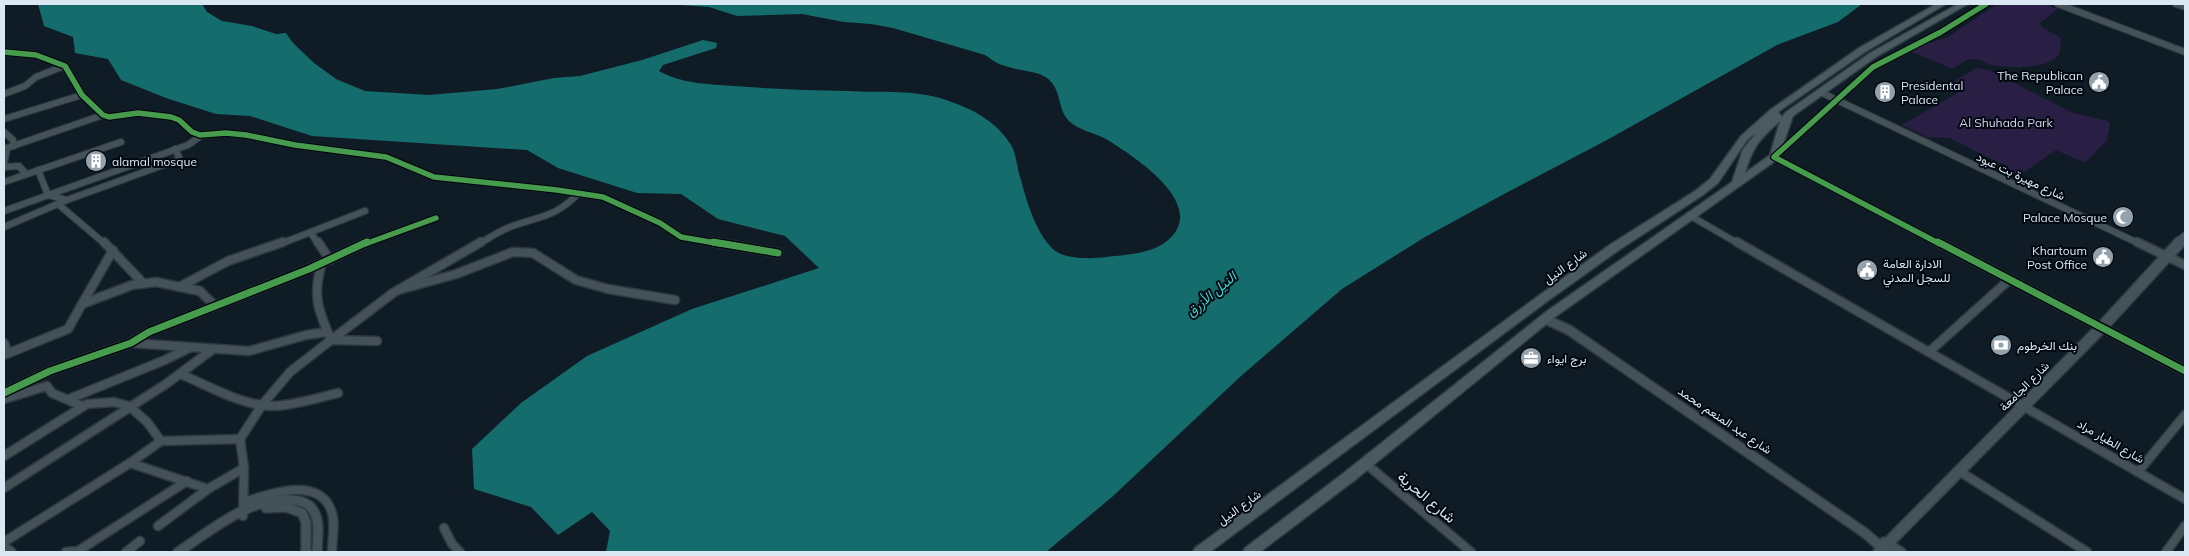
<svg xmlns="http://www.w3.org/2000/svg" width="2189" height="556" viewBox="0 0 2189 556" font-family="Mulish,Vazirmatn,sans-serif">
<rect width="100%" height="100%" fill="#0f1c26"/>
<g fill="#291f45">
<path d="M1997,4H2044L2058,9L2040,23L2042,27L2061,38C2061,43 2061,49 2059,54C2050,70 2007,68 1992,65C1986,64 1980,59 1974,59C1967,58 1959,65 1953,69L1907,50L1948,37Z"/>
<polygon points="1976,68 1989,70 2073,113 2108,121 2110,123 2107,140 2085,163 2056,150 2017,177 2004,165 1949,138 1927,137 1902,125 1956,94 1960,89 1953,82"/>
</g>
<path fill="#156c6c" d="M38,4H202L207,12L222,21L252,26L276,34L286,33L293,43L314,63L336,79L365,91L429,95L497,89L554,78L580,76L642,60L703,40L717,43L716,48L663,65L659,71C682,84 708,84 734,86C772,89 809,90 847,91C880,93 914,89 946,100C973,109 996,121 1011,145C1017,155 1017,170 1021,180C1026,200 1038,240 1057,252C1068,259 1093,259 1106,257C1124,255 1147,254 1163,244C1215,208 1135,157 1106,139C1095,133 1078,130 1069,121C1056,107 1063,91 1047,78C1038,71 1020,71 1009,67C999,65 992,60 985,55L893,28L871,24L844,22L802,14L737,16L709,7L664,4H1862L1838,22L1777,45L1605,141L1504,194L1425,237L1342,289L1241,376L1112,497L1046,552H606L610,531L592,512L558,535L531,507L474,489L472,449L521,403L587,356L692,309L819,268L785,236L718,219L681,194L637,193L558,168L527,150L312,136L250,116L216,114L166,98L121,80L108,59L75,53L73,37L44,26Z"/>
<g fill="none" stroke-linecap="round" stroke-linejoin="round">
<g stroke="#2d3841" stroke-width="8">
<g id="minor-far1">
<polyline points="2058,4 2185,52"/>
<polyline points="2176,4 2185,7"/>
<polyline points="4,52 36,55 65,66 82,95 103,115 109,117 138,113 171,117 179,120 192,132 200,135 226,133 246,135 295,145 386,157 434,177 557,190 603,197 660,223 681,237 721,244"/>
<polyline points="1820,92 2140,244"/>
<polyline points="4,94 25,86 36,77 64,66"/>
<polyline points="4,119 82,95"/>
<polyline points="4,132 13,140 14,146"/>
<polyline points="4,149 103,115"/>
<polyline points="4,164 7,148"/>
<polyline points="4,167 19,166 26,174"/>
<polyline points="38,170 48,195 67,200"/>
<polyline points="4,182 121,142"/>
<polyline points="58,204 105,244"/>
<polyline points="4,211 188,145 202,135"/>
<polyline points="1689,215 1739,244"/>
<polyline points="4,227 67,200 177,160 179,157 175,149"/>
<polyline points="311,233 318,244"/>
<polyline points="280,244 365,211"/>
<polyline points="365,244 436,218"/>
<path d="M479,244C489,238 499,231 510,227C541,215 553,219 579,193"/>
<polyline points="1940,244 1774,157 1873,67 1941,32 1986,4"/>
</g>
</g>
<g stroke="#2d3841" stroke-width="11">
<g id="minor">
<polyline points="104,242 143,283"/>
<polyline points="318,242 330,260"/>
<polyline points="713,242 778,253"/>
<polyline points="1737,242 2185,499"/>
<polyline points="1938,242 2185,371"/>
<polyline points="2137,242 2185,265"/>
<polyline points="179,287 228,261 283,242"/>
<polyline points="398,290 456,274 513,252 533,253 576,280 608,289 675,300"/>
<polyline points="82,304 113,250"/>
<polyline points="331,340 393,293 481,242"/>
<polyline points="331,340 377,341"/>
<polyline points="4,343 8,353"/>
<polyline points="131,343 249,351 306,335 327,332"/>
<polyline points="1929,352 2009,280"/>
<polyline points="4,355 68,329 82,304 132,285 156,282 200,291 214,305"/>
<path d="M180,374C210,386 241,406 274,406C296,405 317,398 338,393"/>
<polyline points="4,393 50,371 131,343 149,332 309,269 367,242"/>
<polyline points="4,399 47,386 52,393 82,406"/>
<polyline points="69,399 165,360 189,348"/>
<path d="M240,439L262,405L290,372L331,340C318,310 312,295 322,263"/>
<polyline points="4,456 87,404 114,402 129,406 147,422 161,441 240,439 244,468 243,516"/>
<polyline points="130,463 208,489"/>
<polyline points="1365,463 1471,552"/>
<polyline points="1959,471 2087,552"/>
<polyline points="2138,472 2185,415"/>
<polyline points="4,488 166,384 213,349"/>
<path d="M244,502C269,494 318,476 331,510C336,522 332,539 332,552"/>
<polyline points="158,526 208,489 244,468"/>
<polyline points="444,528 452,544 460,552"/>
<polyline points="4,542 130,463 161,441"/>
<polyline points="66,552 78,551 187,481"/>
<polyline points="126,552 140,541"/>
<polyline points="2166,552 2185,526"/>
</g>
</g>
<g stroke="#2d3841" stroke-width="12">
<g id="tertiary">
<polyline points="1545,319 1569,330 1865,533 1887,552"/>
<polyline points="266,508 286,507 302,513 306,522 306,552"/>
<polyline points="1884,542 1901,552"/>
<polyline points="4,547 11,552"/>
<path d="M178,552C212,530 250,496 293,500C301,501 309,503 313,510C321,522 317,539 317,552"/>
</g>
</g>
<g stroke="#2d3841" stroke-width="11">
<polyline id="secondary-far1" points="2179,244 2185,237"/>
</g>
<g stroke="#2d3841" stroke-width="14">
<polyline id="secondary" points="1879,552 2102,327 2180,242"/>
</g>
<g stroke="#2d3841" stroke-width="3">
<path id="primary" d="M1936,4H1946L1865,52L1778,112L1782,117L1786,112L1870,53L1958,4H1968L1876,57L1793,116L1778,159L1555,317L1355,480L1260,552H1243L1245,548L1345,472L1547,311L1732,182L1743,149L1757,132L1747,140L1718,183L1703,195L1619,250L1549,300L1210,552H1193L1195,548L1541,294L1611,244L1695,191L1710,179L1741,136L1770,110L1859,48ZM1780,121L1770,155L1745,173C1754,145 1758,141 1780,121Z"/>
</g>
<use href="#minor-far1" stroke="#445156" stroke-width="6"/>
<use href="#minor" stroke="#445156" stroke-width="8"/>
<use href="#tertiary" stroke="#445156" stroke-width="9"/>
<use href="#secondary-far1" stroke="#445359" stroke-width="9"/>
<use href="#secondary" stroke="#445359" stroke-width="11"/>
<use href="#primary" fill="#495b61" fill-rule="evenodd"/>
<g stroke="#01070e" stroke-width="8">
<g id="cycleway-far1">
<polyline points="4,52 36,55 65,66 82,95 103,115 109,117 138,113 171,117 179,120 192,132 200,135 226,133 246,135 295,145 386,157 434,177 557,190 603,197 660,223 681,237 721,244"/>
<polyline points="365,244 436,218"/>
<polyline points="1940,244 1774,157 1873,67 1941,32 1986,4"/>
</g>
</g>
<g stroke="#01070e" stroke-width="10">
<g id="cycleway">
<polyline points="713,242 778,253"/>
<polyline points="1938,242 2185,371"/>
<polyline points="4,393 50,371 131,343 149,332 309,269 367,242"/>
</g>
</g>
<use href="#cycleway-far1" stroke="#469c4c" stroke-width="5.5"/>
<use href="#cycleway" stroke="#469c4c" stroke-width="7"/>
</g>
<defs>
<g id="civic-disc" transform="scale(1.125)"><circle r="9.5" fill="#93a1ac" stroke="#01070e"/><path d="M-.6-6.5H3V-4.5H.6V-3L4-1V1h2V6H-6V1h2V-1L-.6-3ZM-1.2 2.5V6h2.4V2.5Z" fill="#fff"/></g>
<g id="building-disc" transform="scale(1.125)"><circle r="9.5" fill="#93a1ac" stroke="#01070e"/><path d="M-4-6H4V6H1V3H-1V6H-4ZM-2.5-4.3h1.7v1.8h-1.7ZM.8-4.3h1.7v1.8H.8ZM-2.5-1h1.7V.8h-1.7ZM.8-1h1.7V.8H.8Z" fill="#fff"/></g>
<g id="mosque-disc" transform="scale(1.125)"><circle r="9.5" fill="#93a1ac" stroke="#01070e"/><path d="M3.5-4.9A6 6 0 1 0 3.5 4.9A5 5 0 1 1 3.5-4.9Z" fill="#fff"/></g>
<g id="bank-disc" transform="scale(1.125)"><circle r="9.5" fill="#93a1ac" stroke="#01070e"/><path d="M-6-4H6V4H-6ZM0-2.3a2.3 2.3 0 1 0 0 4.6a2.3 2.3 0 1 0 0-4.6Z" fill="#fff"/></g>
<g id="office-disc" transform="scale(1.125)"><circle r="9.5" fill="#93a1ac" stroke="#01070e"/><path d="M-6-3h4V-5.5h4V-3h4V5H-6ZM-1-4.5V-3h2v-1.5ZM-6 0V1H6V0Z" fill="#fff"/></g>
</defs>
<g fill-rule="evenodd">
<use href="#civic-disc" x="2099" y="82"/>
<use href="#building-disc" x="1885" y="92"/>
<use href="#building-disc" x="96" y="161"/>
<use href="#mosque-disc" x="2123" y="217"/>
<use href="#civic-disc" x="2103" y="257"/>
<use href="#civic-disc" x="1867" y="270"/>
<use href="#bank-disc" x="2001" y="345"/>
<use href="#office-disc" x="1531" y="358"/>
</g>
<g text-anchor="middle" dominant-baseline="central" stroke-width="4" stroke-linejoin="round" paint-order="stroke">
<g font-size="12" fill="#dae8f4" stroke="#01070e" text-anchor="start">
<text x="2083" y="75" text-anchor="end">The Republican<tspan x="2083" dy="14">Palace</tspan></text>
<text x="1901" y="85">Presidental<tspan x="1901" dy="14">Palace</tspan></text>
<text x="112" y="161">alamal mosque</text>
<text x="2107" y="217" text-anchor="end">Palace Mosque</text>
<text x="2087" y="250" text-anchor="end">Khartoum<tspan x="2087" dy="14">Post Office</tspan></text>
<text x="1883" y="263">الادارة العامة<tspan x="1883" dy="14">للسجل المدني</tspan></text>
<text x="2017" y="345">بنك الخرطوم</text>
<text x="1547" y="358">برج ايواء</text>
</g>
<g font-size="12" fill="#d9d0f6" stroke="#01070e">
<text x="2006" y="122">Al Shuhada Park</text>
</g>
<g font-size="12" fill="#dae8f4" stroke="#01070e">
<text transform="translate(2021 176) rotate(25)">شارع مهيرة بت عبود</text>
<text transform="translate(1565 266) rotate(-36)">شارع النيل</text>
<text transform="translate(2024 386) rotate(-45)">شارع الجامعة</text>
<text transform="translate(1725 420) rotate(34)">شارع عبد المنعم محمد</text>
<text transform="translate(2111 441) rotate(30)">شارع الطيار مراد</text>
<text transform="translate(1239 507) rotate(-36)">شارع النيل</text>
</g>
<g font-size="14" font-style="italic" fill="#30dddb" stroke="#01070e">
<text transform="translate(1211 294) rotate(-40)">النيل الأزرق</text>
</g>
<g font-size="15" fill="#dae8f4" stroke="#01070e">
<text transform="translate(1427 497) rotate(40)">شارع الحرية</text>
</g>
</g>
<rect width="2189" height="556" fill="none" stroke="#dae8f4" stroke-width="10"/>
</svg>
